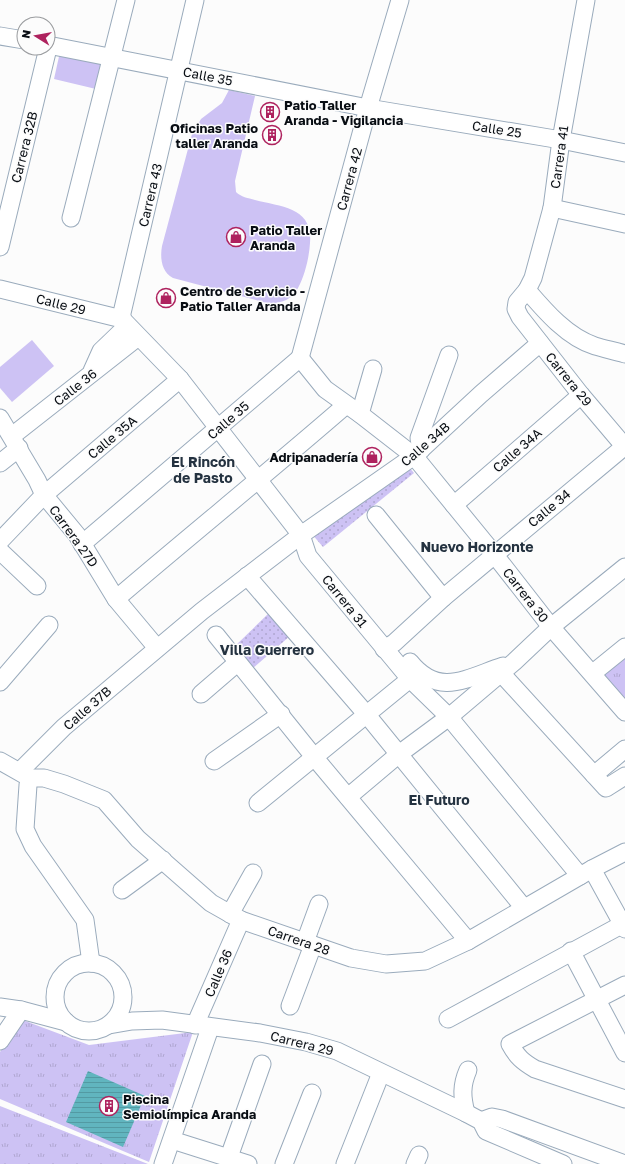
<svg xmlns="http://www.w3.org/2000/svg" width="625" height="1164" viewBox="0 0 625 1164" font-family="'Golos Text',sans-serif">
<defs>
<pattern id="grass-dots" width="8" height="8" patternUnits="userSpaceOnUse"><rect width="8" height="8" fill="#cdc2f4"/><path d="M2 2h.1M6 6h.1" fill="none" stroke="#afa6d0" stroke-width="1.8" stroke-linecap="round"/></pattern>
<pattern id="park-tufts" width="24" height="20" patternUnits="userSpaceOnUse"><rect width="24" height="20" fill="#cdc2f4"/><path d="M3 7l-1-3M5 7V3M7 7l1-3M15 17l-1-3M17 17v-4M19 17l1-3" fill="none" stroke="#afa6d0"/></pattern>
<pattern id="water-rules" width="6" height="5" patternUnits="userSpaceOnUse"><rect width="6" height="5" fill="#61b5bf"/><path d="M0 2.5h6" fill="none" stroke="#539aa3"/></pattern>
</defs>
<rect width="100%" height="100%" fill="#fcfcfc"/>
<g fill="url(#grass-dots)">
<polygon points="408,466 414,473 323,547 311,533"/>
<polygon points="269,613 290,636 253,668 234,647"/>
</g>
<g fill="url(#park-tufts)">
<polygon points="625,655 625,699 602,673"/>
<polygon points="20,1019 89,1045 193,1032 149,1162 0,1099 0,1052"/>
<polygon points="0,1106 148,1164 0,1164"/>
</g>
<g fill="#cdc2f4">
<polygon points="60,52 102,61 96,89 54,79"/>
<path d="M229,90L255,96L235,181L236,192C241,197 248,198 255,200C282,207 313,207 310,243C309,258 305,275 298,288C292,300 280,304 267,303L173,278C161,272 160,257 162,246L192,134L201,119L222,103Z"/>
<polygon points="32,340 54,366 12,402 0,388 0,367"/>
</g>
<polygon fill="url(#water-rules)" points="88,1071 145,1096 123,1147 66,1122"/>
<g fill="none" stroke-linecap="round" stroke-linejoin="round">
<g stroke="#9aabbc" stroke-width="19">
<g id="minor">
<polyline points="586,0 561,140 552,208 533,278 527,290 517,302 516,309 520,317 581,395 625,447"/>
<polyline points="0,36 24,40"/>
<polyline points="48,45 368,108 561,140 625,153"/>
<polyline points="552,208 625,224"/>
<polyline points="71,218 126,0"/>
<polyline points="0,247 48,48"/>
<polyline points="0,289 122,319"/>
<path d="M527,290C545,311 567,337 595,346C605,349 615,351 625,354"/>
<polyline points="122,319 180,379 301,535 308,556 410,679 449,717 580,876"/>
<polyline points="122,319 122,313 195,0"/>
<polyline points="300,358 325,389 360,414 414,456 494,554 551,627 625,712"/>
<polyline points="300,358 368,108 400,0"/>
<polyline points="92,371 101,351 127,326"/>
<polyline points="360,414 373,369"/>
<polyline points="0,418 37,480 44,495 77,535 116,599 157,648"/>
<polyline points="12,436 138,337"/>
<polyline points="421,450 419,438 449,355"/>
<polyline points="0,463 19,448"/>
<polyline points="454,505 581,395"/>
<polyline points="376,515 443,598"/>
<polyline points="0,541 44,495 180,379"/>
<polyline points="82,544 300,358"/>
<polyline points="0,551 37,586"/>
<polyline points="247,576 367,715 524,908"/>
<path d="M116,599C192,534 270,471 346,405"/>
<polyline points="216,635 315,758 468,941"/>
<polyline points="384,649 394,643 443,598 625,446"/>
<path d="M410,662C439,698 467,678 503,666"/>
<polyline points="501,673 606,788 625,776"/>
<polyline points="593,673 625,647"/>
<polyline points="0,682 49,625"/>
<polyline points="201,694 237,663"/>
<polyline points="0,761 30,778 44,778 64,784 104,800 138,839 211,903 241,920 351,958 386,964 425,961 468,941 592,869 625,852"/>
<polyline points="214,761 281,714"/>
<polyline points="20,771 64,727 202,611 301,535 414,456 481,394 540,343"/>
<polyline points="594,775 625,749"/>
<polyline points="30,778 28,785 25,829 33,846 85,920 91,963"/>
<polyline points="348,797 399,754 449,717 514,662 551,627 625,567"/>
<polyline points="258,803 410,679 419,674"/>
<polyline points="592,869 625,929"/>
<polyline points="122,890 163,860"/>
<polyline points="230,914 253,873"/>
<polyline points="305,942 319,904"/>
<polyline points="571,951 625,1053"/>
<circle cx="89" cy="997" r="34"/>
<path d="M625,985L510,1044C517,1057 523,1062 535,1069L625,1099"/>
<polyline points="290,1006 313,945"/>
<polyline points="0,1007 21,1010 66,1022"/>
<polyline points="448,1019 625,923"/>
<polyline points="109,1025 132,1021 162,1020 260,1033 306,1042 337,1051 466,1113 481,1121 486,1131 563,1164"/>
<polyline points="195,1025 241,920"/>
<polyline points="0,1041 21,1010"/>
<path d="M466,1113C462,1097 461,1086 468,1070"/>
<polyline points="481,1121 492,1117 502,1119 625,1164"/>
<polyline points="172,1140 248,1164"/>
<polyline points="229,1157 262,1064"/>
<polyline points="163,1164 210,1028"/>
<polyline points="284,1164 312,1093"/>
<polyline points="345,1164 381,1073"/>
<polyline points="415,1164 419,1155"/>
</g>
</g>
<use href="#minor" stroke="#fff" stroke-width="17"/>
</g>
<defs>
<g id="building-ring" transform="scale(1)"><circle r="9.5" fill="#fcfcfc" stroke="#ae225e" stroke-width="1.5"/><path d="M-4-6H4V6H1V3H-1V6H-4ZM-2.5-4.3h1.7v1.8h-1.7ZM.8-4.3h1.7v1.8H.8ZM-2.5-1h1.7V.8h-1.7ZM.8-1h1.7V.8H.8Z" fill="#ae225e"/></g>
<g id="shop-ring" transform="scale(1)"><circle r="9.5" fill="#fcfcfc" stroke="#ae225e" stroke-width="1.5"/><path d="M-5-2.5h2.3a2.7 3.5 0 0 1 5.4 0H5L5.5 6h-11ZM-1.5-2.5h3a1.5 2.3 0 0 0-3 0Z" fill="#ae225e"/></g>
</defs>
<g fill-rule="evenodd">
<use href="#building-ring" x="270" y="112"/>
<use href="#building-ring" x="272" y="135"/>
<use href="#shop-ring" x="236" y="237"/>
<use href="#shop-ring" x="166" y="298"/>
<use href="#shop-ring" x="372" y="457"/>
<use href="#building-ring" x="109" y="1106"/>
</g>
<g text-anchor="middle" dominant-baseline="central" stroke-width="3" stroke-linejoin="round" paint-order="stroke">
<g font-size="13" fill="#080d13" stroke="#fcfcfc">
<text transform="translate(208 76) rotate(11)">Calle 35</text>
<text transform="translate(497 129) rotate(9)">Calle 25</text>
<text transform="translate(24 147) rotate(-76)">Carrera 32B</text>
<text transform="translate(559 157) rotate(-82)">Carrera 41</text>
<text transform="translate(349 179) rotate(-75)">Carrera 42</text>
<text transform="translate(150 195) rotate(-77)">Carrera 43</text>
<text transform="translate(61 304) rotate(14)">Calle 29</text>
<text transform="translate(569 379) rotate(51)">Carrera 29</text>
<text transform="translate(75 387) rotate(-38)">Calle 36</text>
<text transform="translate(228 420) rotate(-41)">Calle 35</text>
<text transform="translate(112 437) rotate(-40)">Calle 35A</text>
<text transform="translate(425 444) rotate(-41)">Calle 34B</text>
<text transform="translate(517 450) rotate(-41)">Calle 34A</text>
<text transform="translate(549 508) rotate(-40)">Calle 34</text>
<text transform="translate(74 536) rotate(54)">Carrera 27D</text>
<text transform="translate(526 595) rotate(52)">Carrera 30</text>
<text transform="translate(345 601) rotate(51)">Carrera 31</text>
<text transform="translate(87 708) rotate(-41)">Calle 37B</text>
<text transform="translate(299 940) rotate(19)">Carrera 28</text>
<text transform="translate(218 973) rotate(-67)">Calle 36</text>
<text transform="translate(302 1043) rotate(14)">Carrera 29</text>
</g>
<g font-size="13" font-weight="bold" fill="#080d13" stroke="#fcfcfc" text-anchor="start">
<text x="284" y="105">Patio Taller<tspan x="284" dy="15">Aranda - Vigilancia</tspan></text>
<text x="258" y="128" text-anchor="end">Oficinas Patio<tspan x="258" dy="15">taller Aranda</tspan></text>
<text x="250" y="230">Patio Taller<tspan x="250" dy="15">Aranda</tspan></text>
<text x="180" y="291">Centro de Servicio -<tspan x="180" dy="15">Patio Taller Aranda</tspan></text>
<text x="358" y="457" text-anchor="end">Adripanadería</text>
<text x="123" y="1099">Piscina<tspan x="123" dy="15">Semiolímpica Aranda</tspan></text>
</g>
<g font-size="14" font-weight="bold" fill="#243240" stroke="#fcfcfc">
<text x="203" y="461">El Rincón<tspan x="203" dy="16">de Pasto</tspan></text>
<text x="477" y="546">Nuevo Horizonte</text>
<text x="267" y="649">Villa Guerrero</text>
<text x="439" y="799">El Futuro</text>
</g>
</g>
<g transform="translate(36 36) rotate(281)"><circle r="19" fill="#fcfcfc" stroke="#9a9c9f"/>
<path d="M0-3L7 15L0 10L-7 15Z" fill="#ae225e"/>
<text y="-6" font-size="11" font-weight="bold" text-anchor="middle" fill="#080d13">N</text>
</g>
</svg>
